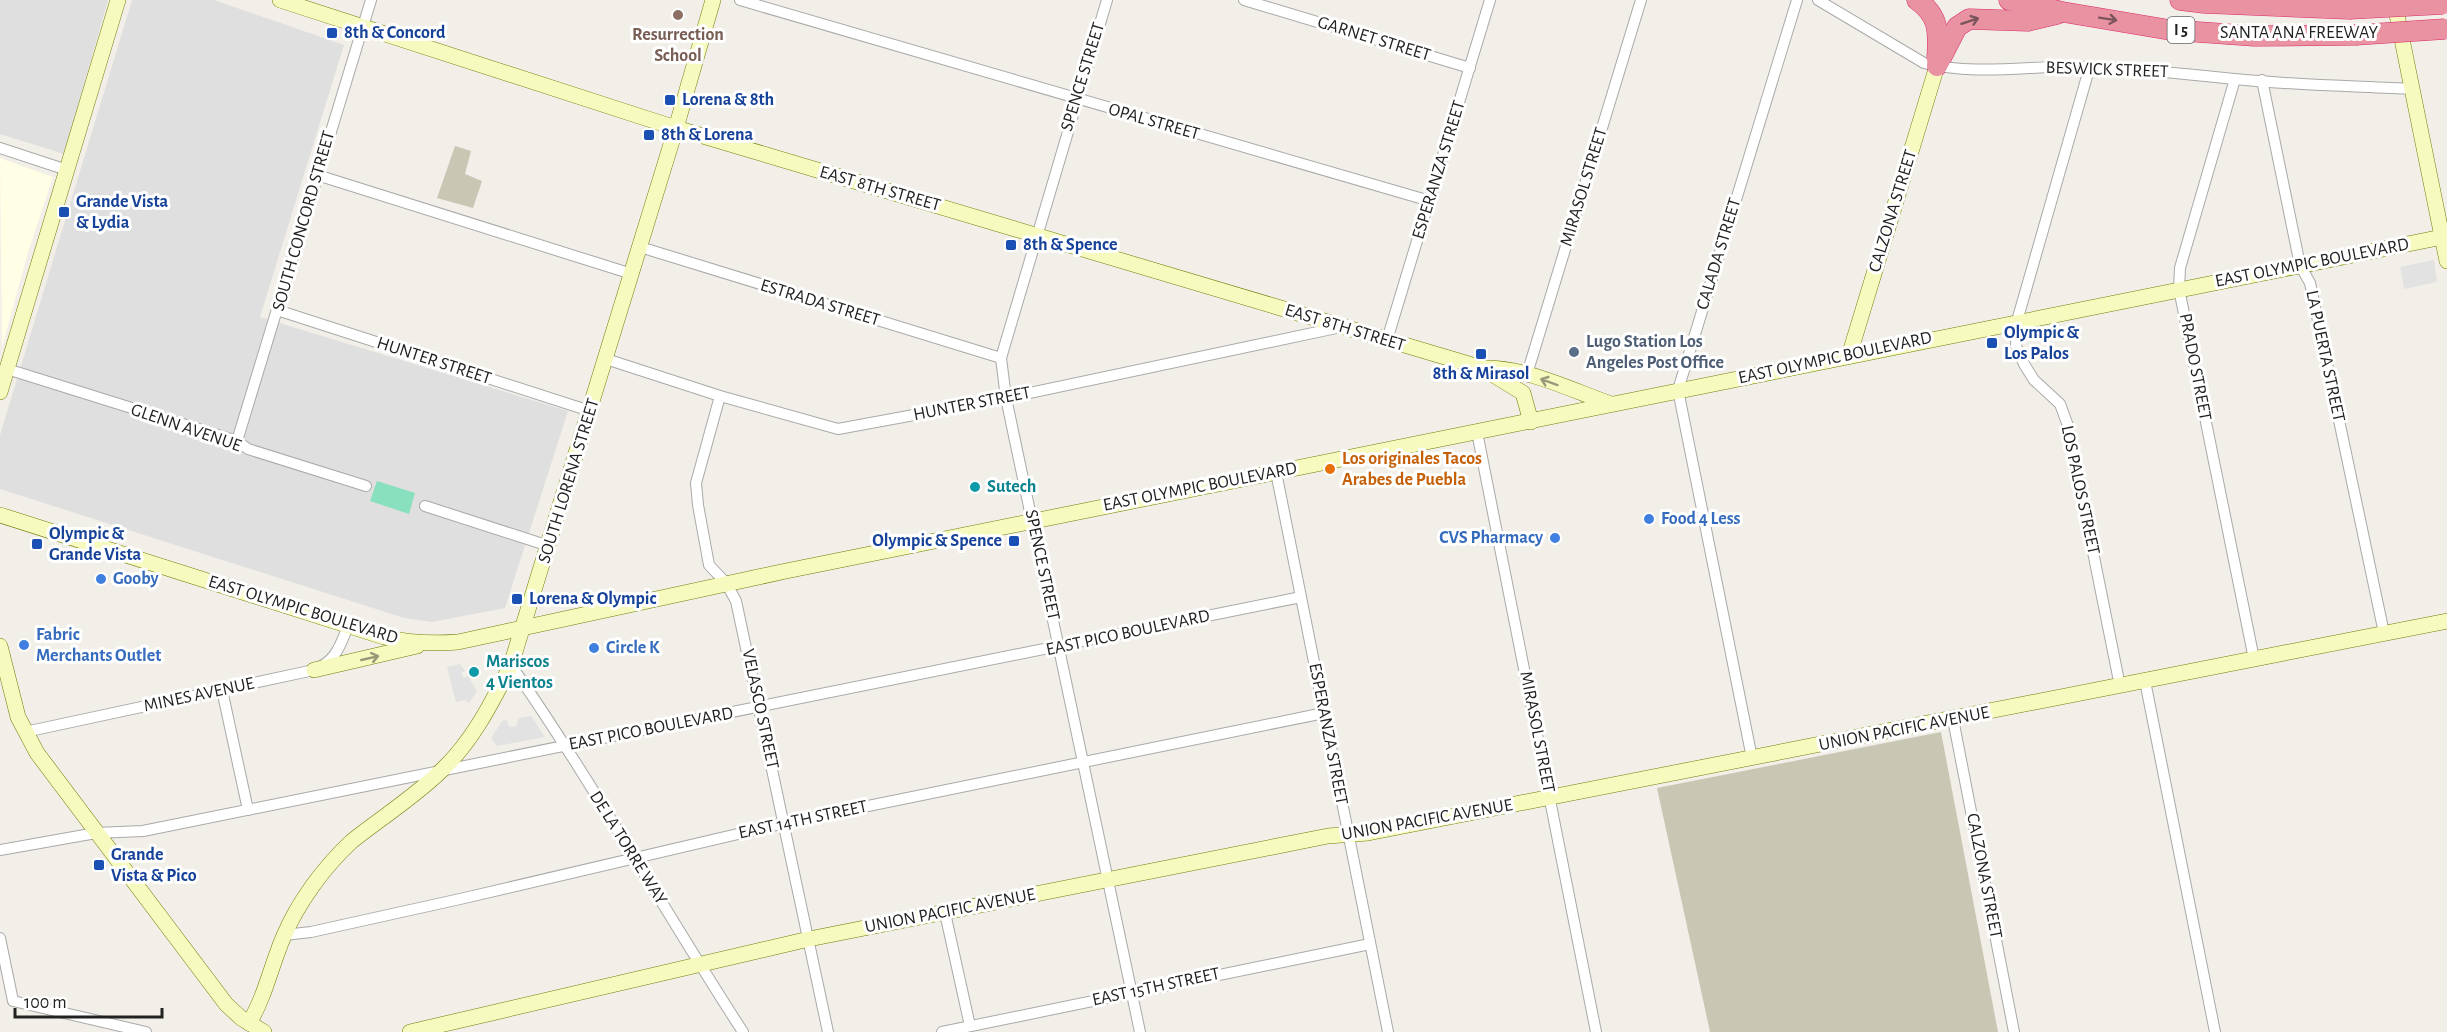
<svg xmlns="http://www.w3.org/2000/svg" width="2447" height="1032" viewBox="0 0 2447 1032" font-family="'Alegreya Sans',sans-serif">
<rect width="100%" height="100%" fill="#f2efe9"/>
<g fill="#e0dfdf">
<polygon points="0,0 108,0 64,154 0,134"/>
<polygon points="132,0 214,0 344,45 260,317 568,411 505,608 432,622 404,618 0,489 0,435"/>
</g>
<polygon fill="#ffffe5" points="0,158 53,177 28,252 2,348"/>
<g fill="#c7c7b4">
<polygon points="455,146 471,151 465,174 482,181 473,208 437,198"/>
<polygon points="1941,732 1998,1032 1710,1032 1657,788"/>
</g>
<polygon fill="#88e0be" points="377,481 415,493 409,514 370,501"/>
<g fill="#e2e2e2">
<polygon points="2434,260 2437,282 2404,289 2400,267"/>
<polygon points="460,664 465,671 461,673 464,678 468,676 477,691 469,703 465,700 456,702 447,667"/>
<polygon points="531,716 545,737 497,746 491,738 502,721 507,720 509,727 516,726 519,718"/>
</g>
<g fill="none" stroke-linecap="round" stroke-linejoin="round">
<g stroke="#a9a9a9" stroke-width="12">
<g id="street">
<polyline points="740,0 1430,201"/>
<polyline points="1107,0 1001,358 1006,398 1140,1032"/>
<polyline points="1244,0 1470,68"/>
<path d="M1818,0L1924,63C1979,77 2037,64 2093,67C2140,69 2187,74 2234,79C2293,85 2354,86 2413,89"/>
<polyline points="2090,66 2017,321 2016,346 2024,364 2034,380 2060,404 2067,423 2120,686"/>
<polyline points="2235,79 2180,268 2179,289 2254,659"/>
<polyline points="2262,80 2300,265 2310,283 2384,633"/>
<polyline points="0,148 67,170"/>
<polyline points="317,175 632,274"/>
<polyline points="640,247 1001,358"/>
<polyline points="277,310 590,411"/>
<polyline points="1387,340 1490,0"/>
<polyline points="606,359 720,396 838,429 1006,398 1341,327"/>
<polyline points="7,369 237,441 248,449 366,486"/>
<polyline points="1527,374 1641,0"/>
<polyline points="720,396 696,483 698,505 709,565 726,583 736,601 828,1032"/>
<polyline points="1477,432 1596,1032"/>
<polyline points="237,441 371,0"/>
<polyline points="1276,472 1388,1032"/>
<polyline points="425,506 549,546"/>
<path d="M511,665C594,784 664,911 743,1032"/>
<polyline points="2145,681 2215,1032"/>
<polyline points="222,690 248,810"/>
<polyline points="1953,719 2014,1032"/>
<path d="M25,732L314,670C336,661 340,646 348,626"/>
<polyline points="1752,758 1678,390 1797,0"/>
<polyline points="0,850 96,833 143,831 1301,597"/>
<polyline points="945,913 970,1026"/>
<polyline points="284,935 311,932 460,899 785,823 1324,713"/>
<polyline points="0,938 13,1001 146,1032"/>
<polyline points="942,1032 1370,944"/>
</g>
</g>
<g stroke="#707d05" stroke-width="16">
<g id="secondary">
<polyline points="280,0 676,128 1482,368 1523,393 1531,422"/>
<polyline points="2394,0 2447,261"/>
<polyline points="1849,356 1937,66"/>
<path d="M1485,368C1528,368 1571,390 1611,404"/>
<polyline points="0,392 118,0"/>
<path d="M0,515L384,637C409,643 432,644 458,642L786,571L2447,236"/>
<polyline points="0,646 18,717 37,753 226,1004 241,1018 264,1032"/>
<polyline points="314,670 417,646"/>
<path d="M249,1023C265,997 271,966 283,938C298,902 324,867 352,841C382,817 416,796 443,769C474,739 492,702 511,665L676,128L713,0"/>
<polyline points="410,1032 809,939 1328,836 1368,833 2447,621"/>
</g>
</g>
<g stroke="#dc2a67" stroke-width="21">
<g id="highway">
<path d="M1917,0C1941,17 1938,34 1937,60"/>
<polyline points="2009,0 2063,12 2170,30 2255,36 2355,35"/>
<polyline points="2180,0 2204,3 2349,9"/>
<polyline points="1937,66 1957,27 1969,19 2028,21 2057,14"/>
</g>
</g>
<use href="#street" stroke="#fff" stroke-width="10"/>
<use href="#secondary" stroke="#f7fabf" stroke-width="15"/>
<use href="#highway" stroke="#e892a2" stroke-width="20"/>
<g stroke="#dc2a67" stroke-width="21" stroke-linecap="butt">
<g id="highway-bridge">
<polyline points="2349,9 2443,4"/>
<polyline points="2355,35 2445,29"/>
</g>
</g>
<use href="#highway-bridge" stroke="#e892a2" stroke-width="20"/>
</g>
<defs><path id="oneway-shaft" d="M-6 0H5M1.5-3L5.5 0L1.5 3" fill="none" stroke-width="1.6" stroke-linecap="round" stroke-linejoin="round" transform="scale(1.5)"/></defs>
<g stroke="#7b545c">
<use href="#oneway-shaft" transform="translate(2108 19) rotate(9)"/>
<use href="#oneway-shaft" transform="translate(1970 21) rotate(-18)"/>
</g>
<g stroke="#979978">
<use href="#oneway-shaft" transform="translate(1549 382) rotate(-160)"/>
<use href="#oneway-shaft" transform="translate(370 658) rotate(-13)"/>
</g>
<circle fill="#8d6e63" stroke="#fff" stroke-width="2" cx="678" cy="15" r="6"/>
<g fill="#1a4fb4" stroke="#fff" stroke-width="2">
<rect x="326" y="27" width="12" height="12" rx="3"/>
<rect x="664" y="94" width="12" height="12" rx="3"/>
<rect x="643" y="129" width="12" height="12" rx="3"/>
<rect x="58" y="206" width="12" height="12" rx="3"/>
<rect x="1005" y="239" width="12" height="12" rx="3"/>
<rect x="1986" y="337" width="12" height="12" rx="3"/>
<rect x="1475" y="348" width="12" height="12" rx="3"/>
<rect x="1008" y="535" width="12" height="12" rx="3"/>
<rect x="31" y="538" width="12" height="12" rx="3"/>
<rect x="511" y="593" width="12" height="12" rx="3"/>
<rect x="93" y="859" width="12" height="12" rx="3"/>
</g>
<circle fill="#5c6f8a" stroke="#fff" stroke-width="2" cx="1574" cy="352" r="6"/>
<circle fill="#e8710a" stroke="#fff" stroke-width="2" cx="1330" cy="469" r="6"/>
<g fill="#0f9aa8" stroke="#fff" stroke-width="2">
<circle cx="975" cy="487" r="6"/>
<circle cx="474" cy="672" r="6"/>
</g>
<g fill="#3f7fe0" stroke="#fff" stroke-width="2">
<circle cx="1649" cy="519" r="6"/>
<circle cx="1555" cy="538" r="6"/>
<circle cx="101" cy="579" r="6"/>
<circle cx="24" cy="645" r="6"/>
<circle cx="594" cy="648" r="6"/>
</g>
<g text-anchor="middle" dominant-baseline="central" stroke-width="6" stroke-linejoin="round" paint-order="stroke">
<rect fill="#fff" stroke="#646464" stroke-width="1.5" x="2167.5" y="17" width="27" height="26" rx="4.5"/>
<g font-size="16" font-weight="bold" fill="#222">
<text x="2181" y="30">I 5</text>
</g>
<g font-size="18" font-weight="bold" fill="#164399" stroke="#fff" text-anchor="start">
<text x="344" y="33">8th &amp; Concord</text>
<text x="682" y="100">Lorena &amp; 8th</text>
<text x="661" y="135">8th &amp; Lorena</text>
<text x="76" y="202">Grande Vista<tspan x="76" dy="21">&amp; Lydia</tspan></text>
<text x="1023" y="245">8th &amp; Spence</text>
<text x="2004" y="333">Olympic &amp;<tspan x="2004" dy="21">Los Palos</tspan></text>
<text x="1481" y="374" text-anchor="middle">8th &amp; Mirasol</text>
<text x="49" y="534">Olympic &amp;<tspan x="49" dy="21">Grande Vista</tspan></text>
<text x="1002" y="541" text-anchor="end">Olympic &amp; Spence</text>
<text x="529" y="599">Lorena &amp; Olympic</text>
<text x="111" y="855">Grande<tspan x="111" dy="21">Vista &amp; Pico</tspan></text>
</g>
<g font-size="18" fill="#222" stroke="#fff">
<text x="2299" y="33">SANTA ANA FREEWAY</text>
<text transform="translate(1374 39) rotate(17)">GARNET STREET</text>
<text transform="translate(2107 70) rotate(2)">BESWICK STREET</text>
<text transform="translate(1083 77) rotate(-73)">SPENCE STREET</text>
<text transform="translate(1154 122) rotate(16)">OPAL STREET</text>
<text transform="translate(1439 170) rotate(-73)">ESPERANZA STREET</text>
<text transform="translate(1584 187) rotate(-73)">MIRASOL STREET</text>
<text transform="translate(880 189) rotate(16)">EAST 8TH STREET</text>
<text transform="translate(1893 211) rotate(-73)">CALZONA STREET</text>
<text transform="translate(304 221) rotate(-74)">SOUTH CONCORD STREET</text>
<text transform="translate(1719 254) rotate(-73)">CALADA STREET</text>
<text transform="translate(2312 263) rotate(-11)">EAST OLYMPIC BOULEVARD</text>
<text transform="translate(820 303) rotate(17)">ESTRADA STREET</text>
<text transform="translate(1345 328) rotate(17)">EAST 8TH STREET</text>
<text transform="translate(2325 356) rotate(78)">LA PUERTA STREET</text>
<text transform="translate(1835 358) rotate(-12)">EAST OLYMPIC BOULEVARD</text>
<text transform="translate(434 361) rotate(18)">HUNTER STREET</text>
<text transform="translate(2195 367) rotate(79)">PRADO STREET</text>
<text transform="translate(972 404) rotate(-11)">HUNTER STREET</text>
<text transform="translate(186 428) rotate(19)">GLENN AVENUE</text>
<text transform="translate(569 481) rotate(-73)">SOUTH LORENA STREET</text>
<text transform="translate(1200 487) rotate(-11)">EAST OLYMPIC BOULEVARD</text>
<text transform="translate(2080 490) rotate(78)">LOS PALOS STREET</text>
<text transform="translate(1042 565) rotate(78)">SPENCE STREET</text>
<text transform="translate(303 610) rotate(17)">EAST OLYMPIC BOULEVARD</text>
<text transform="translate(1128 633) rotate(-12)">EAST PICO BOULEVARD</text>
<text transform="translate(199 695) rotate(-12)">MINES AVENUE</text>
<text transform="translate(760 709) rotate(78)">VELASCO STREET</text>
<text transform="translate(651 729) rotate(-11)">EAST PICO BOULEVARD</text>
<text transform="translate(1904 729) rotate(-11)">UNION PACIFIC AVENUE</text>
<text transform="translate(1537 732) rotate(79)">MIRASOL STREET</text>
<text transform="translate(1328 734) rotate(79)">ESPERANZA STREET</text>
<text transform="translate(803 820) rotate(-12)">EAST 14TH STREET</text>
<text transform="translate(1427 820) rotate(-10)">UNION PACIFIC AVENUE</text>
<text transform="translate(628 848) rotate(58)">DE LA TORRE WAY</text>
<text transform="translate(1984 876) rotate(79)">CALZONA STREET</text>
<text transform="translate(950 911) rotate(-11)">UNION PACIFIC AVENUE</text>
<text transform="translate(1156 987) rotate(-12)">EAST 15TH STREET</text>
</g>
<g font-size="18" font-weight="bold" fill="#785e54" stroke="#fff">
<text x="678" y="35">Resurrection<tspan x="678" dy="21">School</tspan></text>
</g>
<g font-size="18" font-weight="bold" fill="#4e5e75" stroke="#fff" text-anchor="start">
<text x="1586" y="342">Lugo Station Los<tspan x="1586" dy="21">Angeles Post Office</tspan></text>
</g>
<g font-size="18" font-weight="bold" fill="#c56008" stroke="#fff" text-anchor="start">
<text x="1342" y="459">Los originales Tacos<tspan x="1342" dy="21">Arabes de Puebla</tspan></text>
</g>
<g font-size="18" font-weight="bold" fill="#0d838f" stroke="#fff" text-anchor="start">
<text x="987" y="487">Sutech</text>
<text x="486" y="662">Mariscos<tspan x="486" dy="21">4 Vientos</tspan></text>
</g>
<g font-size="18" font-weight="bold" fill="#366cbe" stroke="#fff" text-anchor="start">
<text x="1661" y="519">Food 4 Less</text>
<text x="1543" y="538" text-anchor="end">CVS Pharmacy</text>
<text x="113" y="579">Gooby</text>
<text x="36" y="635">Fabric<tspan x="36" dy="21">Merchants Outlet</tspan></text>
<text x="606" y="648">Circle K</text>
</g>
</g>
<path d="M15 1008v9h147v-9" fill="none" stroke="#222222" stroke-width="3"/>
<text x="24" y="1008" font-size="18" fill="#222222" stroke="#ffffff" stroke-width="4.5" paint-order="stroke">100 m</text>
</svg>
